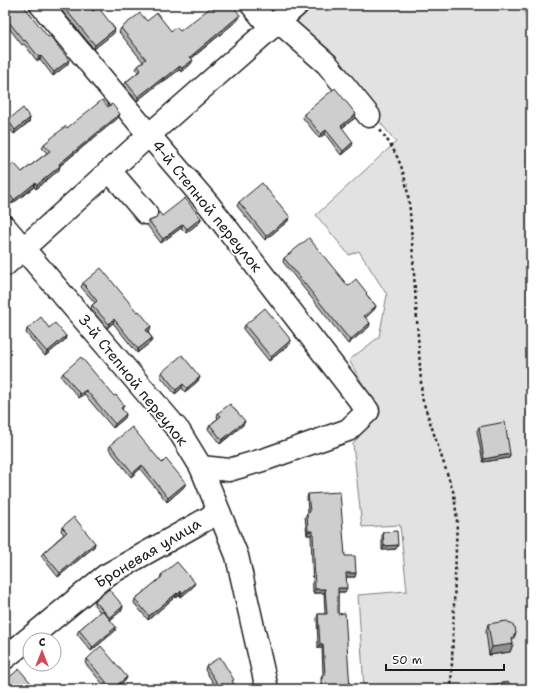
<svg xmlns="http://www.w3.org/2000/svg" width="536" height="694" viewBox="0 0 536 694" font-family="'Shantell Sans',sans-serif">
<rect width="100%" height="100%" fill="#fff"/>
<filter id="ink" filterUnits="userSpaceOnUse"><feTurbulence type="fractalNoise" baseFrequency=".025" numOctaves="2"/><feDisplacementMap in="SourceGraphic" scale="8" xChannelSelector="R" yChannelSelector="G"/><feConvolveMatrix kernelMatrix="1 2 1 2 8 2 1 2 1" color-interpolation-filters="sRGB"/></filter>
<g filter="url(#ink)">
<polygon fill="#e2e2e2" stroke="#7f7f7f" points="311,5 524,5 531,49 531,689 364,689 358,595 407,591 400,525 362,527 353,444 378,411 349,360 379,337 387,295 359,251 349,255 316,215 396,142 332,63 291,22"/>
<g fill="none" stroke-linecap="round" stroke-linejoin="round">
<g stroke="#1c1c1c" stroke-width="25">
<g id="minor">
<polyline points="41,5 149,135 209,205 368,411 348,430 266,459 229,470 201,467"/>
<polyline points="252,5 271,28"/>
<polyline points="278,21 327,64 369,116"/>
<polyline points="110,171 146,213"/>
<polyline points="5,227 179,431 201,467 237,556 267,689"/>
<polyline points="5,265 149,135 297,5"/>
<polyline points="5,658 105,576 219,512"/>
</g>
</g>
<path stroke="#1c1c1c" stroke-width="2.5" stroke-dasharray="3 3" stroke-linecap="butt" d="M380,130C402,159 406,176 410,211L422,398L454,494L457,520L451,689"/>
<use href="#minor" stroke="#fff" stroke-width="22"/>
</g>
<g fill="#b1b1b1" stroke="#1c1c1c">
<polygon points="5,5 68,64 53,76 40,59 37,61 24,44 22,45 5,23"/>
<polygon points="57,5 89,5 114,33 94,49"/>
<polygon points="239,19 191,59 191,64 181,72 179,70 163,82 162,81 137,101 124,86 126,82 138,72 136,69 138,66 143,62 119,32 121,28 147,21 171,31 180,31"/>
<polygon points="108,107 120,114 118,118 60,166 59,170 36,189 34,187 12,204 5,195 5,171 22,172 47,153 42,148 44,144 67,128"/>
<polygon points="304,114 355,118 342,128 352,146 341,155 325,134 319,138 303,118"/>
<polygon points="30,118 29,122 14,134 6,124 8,120"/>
<polygon points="239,202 290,217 288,221 265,240 237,206"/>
<polygon points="162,216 201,218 200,222 186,233 181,228 161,243 147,225 149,221"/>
<polygon points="284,258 348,286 367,295 376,306 374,310 365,318 370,323 369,327 348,344 283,262"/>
<polygon points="83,283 150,330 148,332 152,338 151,342 137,353 113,323 107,328 91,309 92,305 95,303 81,287"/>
<polygon points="245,325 291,340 290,344 269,361 243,329"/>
<polygon points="49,328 66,336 65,340 45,356 26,333 27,329"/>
<polygon points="162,372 200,377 198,381 185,392 182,388 175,394 160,376"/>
<polygon points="63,373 114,396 124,405 122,410 126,414 125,418 113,428 84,394 79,398 61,377"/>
<polygon points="218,413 245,421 243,425 220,444 208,429 210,425 218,418 217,417"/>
<polygon points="479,427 510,454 509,458 483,462 477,431"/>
<polygon points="110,445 162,463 184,487 167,502 140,469 131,477 109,449"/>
<polygon points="308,494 345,556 356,573 355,577 346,577 345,592 338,592 338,614 350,689 321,689 321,679 322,675 323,675 322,648 318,648 317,618 318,614 325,614 324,593 313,593 311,535 307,535 305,517 307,513 308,513 307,498"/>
<polygon points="62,527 95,543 94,547 58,577 41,556 43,553 64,534 61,531"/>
<polygon points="383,532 396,549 382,550 382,536"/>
<polygon points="161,575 193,587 181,597 180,595 176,598 175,597 148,620 134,603 135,599 160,579"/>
<polygon points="95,601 123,606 122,610 110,620 115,631 91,651 77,634 79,630 100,612 94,605"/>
<polygon points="488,624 513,640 512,641 513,644 510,652 489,655 486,632"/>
<polygon points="87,659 127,677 125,681 115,689 107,689 85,663"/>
<polygon points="206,666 233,683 237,689 217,689 205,670"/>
</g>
<g fill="#909090" stroke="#1c1c1c">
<polygon points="240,15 239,19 188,61 190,57"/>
<polygon points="115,29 114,33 94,49 95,45"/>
<polygon points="41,56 40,59 37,61 39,57"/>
<polygon points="69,60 68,64 53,76 54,72"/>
<polygon points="193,60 191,64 181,72 182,68"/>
<polygon points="180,66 179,70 163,82 165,78"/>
<polygon points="164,77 162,81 137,101 138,97"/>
<polygon points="120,114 118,118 57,168 59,164"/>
<polygon points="356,114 355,118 339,130 341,126"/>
<polygon points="30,118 29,122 14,134 15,130"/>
<polygon points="326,130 325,134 319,138 321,134"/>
<polygon points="353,142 352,146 341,155 343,151"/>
<polygon points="60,166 59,170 36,189 37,185"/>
<polygon points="35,183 34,187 12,204 14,200"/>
<polygon points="290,217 288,221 265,240 266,236"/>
<polygon points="201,218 200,222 186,233 187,229"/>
<polygon points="183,224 181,228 161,243 163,239"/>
<polygon points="376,306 374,310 363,320 364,316"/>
<polygon points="114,319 113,323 107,328 109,324"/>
<polygon points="370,323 369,327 348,344 350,340"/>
<polygon points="151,326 150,330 145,334 146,330"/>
<polygon points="66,336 65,340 45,356 47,352"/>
<polygon points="152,338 151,342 137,353 138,349"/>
<polygon points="291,340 290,344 269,361 271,357"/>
<polygon points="200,377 198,381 185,392 187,388"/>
<polygon points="183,384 182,388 175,394 176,390"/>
<polygon points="86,390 84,394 79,398 80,394"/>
<polygon points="126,414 125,418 113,428 115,424"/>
<polygon points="245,421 243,425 220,444 222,440"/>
<polygon points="510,454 509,458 483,462 484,459"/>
<polygon points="142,465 140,469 131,477 133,473"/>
<polygon points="186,483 184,487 167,502 168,498"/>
<polygon points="308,531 313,531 311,535 307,535"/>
<polygon points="95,543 94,547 58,577 60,573"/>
<polygon points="398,545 396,549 382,550 384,546"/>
<polygon points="346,573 356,573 355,577 344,577"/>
<polygon points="195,583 193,587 181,597 182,593"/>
<polygon points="338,588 347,588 345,592 336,592"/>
<polygon points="315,589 325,589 324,593 313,593"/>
<polygon points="181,591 180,595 176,598 178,594"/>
<polygon points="177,593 175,597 148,620 149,616"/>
<polygon points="123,606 122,610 108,622 110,618"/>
<polygon points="116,627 115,631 91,651 93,647"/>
<polygon points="9,630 7,633 5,635 5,633"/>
<polygon points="516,633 513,640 510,644 513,644 510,652 489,655 492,647 512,638"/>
<polygon points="320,644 323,644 322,648 318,648"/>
<polygon points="127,677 125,681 115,689 112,689"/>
</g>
<g fill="#cecece" stroke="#1c1c1c">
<polygon points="5,5 23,5 48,37 50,36 69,60 54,72 41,56 39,57 25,40 24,41 5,17"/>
<polygon points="62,5 89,5 93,11 98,7 115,29 95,45"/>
<polygon points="214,5 232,5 240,15 190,57 193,60 182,68 180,66 165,78 164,77 138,97 126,82 141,70 138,66 146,59 121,28 140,13 147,21 157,13 171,31 176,27 180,31"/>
<polygon points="335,88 356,114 341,126 353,142 343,151 326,130 321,134 304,114"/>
<polygon points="102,100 108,107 112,104 120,114 59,164 60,166 37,185 35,183 14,200 5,189 5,171 14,163 22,172 50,151 44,144 66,126 67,128"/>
<polygon points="23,108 30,118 15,130 8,120"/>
<polygon points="262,183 290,217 266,236 239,202"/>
<polygon points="185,198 201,218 187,229 183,224 163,239 149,221 155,219 159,212 162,216"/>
<polygon points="309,238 348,286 356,279 367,293 366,294 376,306 364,316 370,323 350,340 284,258"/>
<polygon points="101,268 137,312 139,311 151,326 146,330 152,338 138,349 114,319 109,324 92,305 97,301 83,283"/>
<polygon points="265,308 291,340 271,357 245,325"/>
<polygon points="41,317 49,328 55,323 66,336 47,352 27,329"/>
<polygon points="182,355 200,377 187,388 183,384 176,390 162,372"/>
<polygon points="81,357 114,396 116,395 124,405 121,408 126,414 115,424 86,390 80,394 63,373"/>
<polygon points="230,404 245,421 222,440 210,425 221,416 218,413"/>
<polygon points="505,422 510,454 484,459 479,427"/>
<polygon points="132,427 162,463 166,459 186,483 168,498 142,465 133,473 110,445"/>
<polygon points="340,492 345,556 355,556 356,573 346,573 347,588 338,588 338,614 345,613 350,689 323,689 322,675 325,675 323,644 320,644 318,614 327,614 325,589 315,589 313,531 308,531 307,513 310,512 308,494"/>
<polygon points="74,517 95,543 60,573 43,553 67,532 62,527"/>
<polygon points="397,531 398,545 384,546 383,532"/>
<polygon points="177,562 195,583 182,593 181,591 178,594 177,593 149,616 135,599 163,576 161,575"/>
<polygon points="109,589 123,606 110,618 95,601"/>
<polygon points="102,610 116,627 93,647 79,630"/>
<polygon points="507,621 515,627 516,633 512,638 513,644 492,647 488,624"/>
<polygon points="5,625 9,630 5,633"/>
<polygon points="101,646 127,677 112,689 87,659"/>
<polygon points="220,657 234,680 232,681 237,689 221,689 206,666"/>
<polygon points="19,669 36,689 6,689 5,688 5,681"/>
<polygon points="508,682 515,689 489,689 489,685"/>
</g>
</g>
<g text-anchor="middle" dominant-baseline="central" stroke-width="3.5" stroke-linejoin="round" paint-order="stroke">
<g font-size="15" fill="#1c1c1c" stroke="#fff">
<text transform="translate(207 206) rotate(51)">4-й Степной переулок</text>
<text transform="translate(133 380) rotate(51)">3-й Степной переулок</text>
<text transform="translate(148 553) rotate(-31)">Броневая улица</text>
</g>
</g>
<rect width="536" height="694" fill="none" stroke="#fff" stroke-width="20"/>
<rect x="10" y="10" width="516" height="674" fill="none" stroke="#1c1c1c" stroke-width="1.5" filter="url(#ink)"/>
<g transform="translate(42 652)"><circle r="19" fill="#ffffff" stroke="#a4a4a4"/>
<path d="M0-3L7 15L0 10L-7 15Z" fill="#d1495b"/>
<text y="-6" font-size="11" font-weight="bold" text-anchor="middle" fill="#1c1c1c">С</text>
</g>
<path d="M386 664v6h118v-6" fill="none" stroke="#1c1c1c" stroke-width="2"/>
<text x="392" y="664" font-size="12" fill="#1c1c1c" stroke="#ffffff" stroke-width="3" paint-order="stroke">50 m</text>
</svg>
